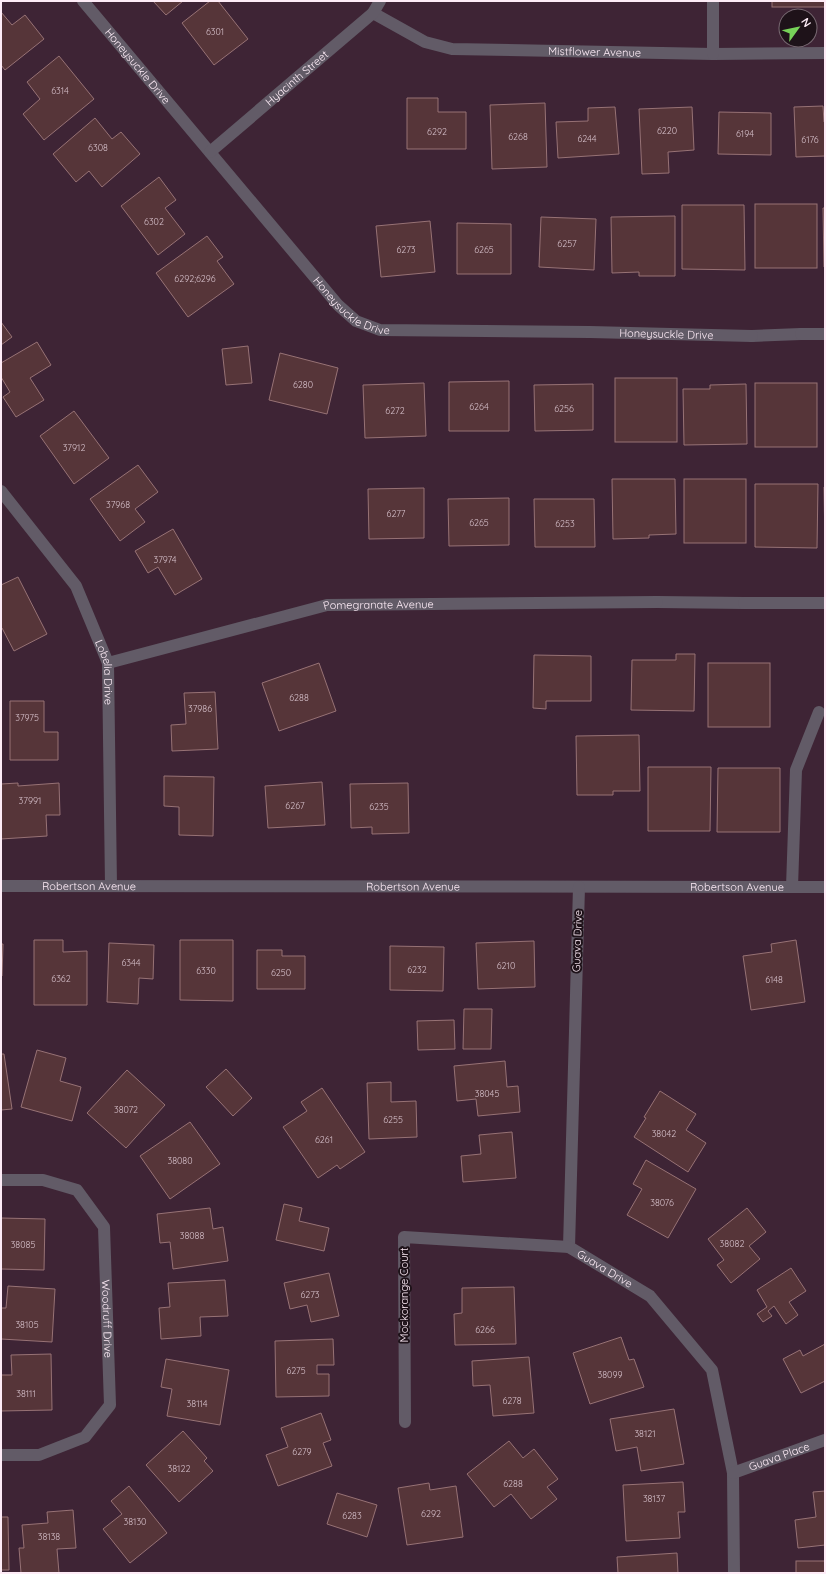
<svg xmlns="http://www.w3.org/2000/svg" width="826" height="1574" viewBox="0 0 826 1574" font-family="Quicksand,sans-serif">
<rect width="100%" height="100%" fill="#3e2435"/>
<g fill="#563539" stroke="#977275">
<polygon points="153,1 183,1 166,15"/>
<polygon points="210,1 218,1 248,39 214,65 182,23"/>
<rect x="772" y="1" width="53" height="6"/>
<polygon points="1,12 12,25 25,15 44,39 5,70 1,65"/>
<polygon points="59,56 94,99 44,140 23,114 40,99 27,82"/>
<polygon points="407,98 438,98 438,112 466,112 466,149 407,149"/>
<polygon points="545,103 547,167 492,169 490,105"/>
<polygon points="823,106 824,122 825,122 825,156 796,157 794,107"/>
<polygon points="615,107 619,154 558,158 556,122 588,121 588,108"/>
<polygon points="692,107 694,150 668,152 669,173 642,174 639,109"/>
<polygon points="719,112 771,113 771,155 718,154"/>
<polygon points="95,118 112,139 121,132 140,154 102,187 89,171 76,182 53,154"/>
<polygon points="159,177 176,200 165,208 185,234 158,255 121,206"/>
<rect x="755" y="204" width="62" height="64"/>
<polygon points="682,205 744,205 745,270 682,269"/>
<polygon points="823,208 825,208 825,267 824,267"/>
<polygon points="675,216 675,276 639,276 639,272 612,273 611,217"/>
<polygon points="541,217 596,219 594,270 539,267"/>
<polygon points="430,221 435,272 381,277 376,226"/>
<polygon points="457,223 511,224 511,274 457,274"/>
<polygon points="207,236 223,257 217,261 234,284 188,317 156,273"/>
<polygon points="1,322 12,337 1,345"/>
<polygon points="37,342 51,365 30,378 44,400 16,417 3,397 10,392 1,377 1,363"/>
<polygon points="248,346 252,383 226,385 222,349"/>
<polygon points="280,353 338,368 327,414 269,400"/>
<rect x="615" y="378" width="62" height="64"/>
<polygon points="509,381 509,431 449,431 449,382"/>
<polygon points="424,383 426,436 365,438 363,385"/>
<rect x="755" y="383" width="62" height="64"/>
<polygon points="593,384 593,430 535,431 534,385"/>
<polygon points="746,384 747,444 684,445 683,389 710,389 710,385"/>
<polygon points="74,411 109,458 74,484 40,436"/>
<polygon points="138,465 158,492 135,509 145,522 120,541 90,499"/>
<polygon points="612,479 675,479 676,534 649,535 649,538 613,539"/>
<rect x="684" y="479" width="62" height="64"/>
<polygon points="755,484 818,484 817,548 755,547"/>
<polygon points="824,487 825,487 825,546"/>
<polygon points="424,488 424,538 369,539 368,489"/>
<polygon points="509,498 509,545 449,546 448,499"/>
<polygon points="534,499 594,499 595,547 535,547"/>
<polygon points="173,529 202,579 175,595 158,567 148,573 135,551"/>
<polygon points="18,577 47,634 14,651 2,628 1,629 1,585"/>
<polygon points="676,654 695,654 694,711 631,710 632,660 676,660"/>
<polygon points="534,655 591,656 591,701 546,701 546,709 533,708"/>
<polygon points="319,663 336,711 279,731 262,683"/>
<rect x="708" y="663" width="62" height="64"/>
<polygon points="215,692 218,749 172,751 171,725 186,724 184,693"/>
<polygon points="10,701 44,701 44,732 58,732 58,760 10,760"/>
<polygon points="639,735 640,791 613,791 613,795 577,795 576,736"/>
<polygon points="648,767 711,767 710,831 648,831"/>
<polygon points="718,768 780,768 780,832 717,832"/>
<polygon points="164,776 214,777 213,836 179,835 179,807 164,806"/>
<polygon points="322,782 325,825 268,828 265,786"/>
<polygon points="18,783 18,786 59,783 60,815 46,815 47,836 1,839 1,784"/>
<polygon points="408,783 409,833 372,834 372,827 351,828 350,784"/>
<polygon points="34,940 63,940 63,952 87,951 87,1005 34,1005"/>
<polygon points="180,940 233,940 233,1001 180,1000"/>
<polygon points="796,940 805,1002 751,1010 743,956 772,952 771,944"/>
<polygon points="534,941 535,987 478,989 476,943"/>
<polygon points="109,943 154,945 153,979 139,978 138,1004 107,1002"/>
<polygon points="1,944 3,944 2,976 1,976"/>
<polygon points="390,946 444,947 443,991 390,990"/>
<polygon points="257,950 282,950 282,956 305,956 305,989 257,989"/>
<polygon points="464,1009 492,1009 491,1049 463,1049"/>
<polygon points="454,1020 455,1049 418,1050 417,1021"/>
<polygon points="37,1050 66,1058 60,1081 81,1087 72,1121 21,1107"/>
<polygon points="1,1054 4,1054 12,1109 1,1110"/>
<polygon points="505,1061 507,1087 518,1086 520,1112 478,1116 476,1099 457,1101 454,1066"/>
<polygon points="226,1069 252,1098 233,1116 206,1087"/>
<polygon points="127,1070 165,1105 126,1148 87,1113"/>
<polygon points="391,1082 391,1102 416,1101 417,1137 369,1139 367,1083"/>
<polygon points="322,1088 365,1152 340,1169 337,1165 318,1178 283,1127 307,1111 301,1102"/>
<polygon points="660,1091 696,1114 686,1130 706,1143 688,1172 634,1137 646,1118 644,1117"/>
<polygon points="190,1122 220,1164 170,1199 140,1156"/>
<polygon points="512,1132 516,1178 463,1182 461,1156 481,1154 479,1135"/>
<polygon points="646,1160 696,1189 668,1238 627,1215 642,1189 633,1184"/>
<polygon points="284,1204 302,1208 299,1221 329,1228 324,1251 276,1240"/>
<polygon points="210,1208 213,1229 223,1227 228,1261 173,1269 170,1242 160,1243 157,1214"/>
<polygon points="747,1208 766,1232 749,1246 760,1259 731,1283 717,1265 724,1260 708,1239"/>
<polygon points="1,1218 45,1219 44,1270 1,1269"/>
<polygon points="791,1268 806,1291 789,1302 798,1315 786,1324 774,1306 768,1311 772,1316 763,1322 757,1314 767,1307 757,1290"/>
<polygon points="329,1273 339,1316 311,1322 307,1305 290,1309 284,1283"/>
<polygon points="225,1280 228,1316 200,1317 201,1336 161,1339 159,1308 170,1307 168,1283"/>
<polygon points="8,1286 55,1289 52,1342 1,1339 1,1308 6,1308"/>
<polygon points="514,1287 516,1344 455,1345 454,1314 462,1313 462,1288"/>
<polygon points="621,1337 629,1360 634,1359 644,1387 590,1404 573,1353"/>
<polygon points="333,1339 334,1365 317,1365 317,1374 329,1374 329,1396 276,1397 275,1341"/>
<polygon points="825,1344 825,1381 801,1393 783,1359 800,1350 803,1356"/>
<polygon points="51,1354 52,1410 1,1411 1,1375 12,1375 11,1355"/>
<polygon points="529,1357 534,1413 493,1416 490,1385 473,1386 472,1361"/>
<polygon points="166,1359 229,1370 220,1425 167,1416 172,1389 161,1387"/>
<polygon points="674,1409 684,1464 641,1471 637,1447 616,1451 610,1419"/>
<polygon points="321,1413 331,1440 323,1443 332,1466 278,1486 266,1455 288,1447 281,1428"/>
<polygon points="183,1431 207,1458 204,1461 213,1471 179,1502 146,1465"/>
<polygon points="509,1441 523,1458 534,1449 558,1479 547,1487 557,1499 531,1519 511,1494 494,1507 467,1474"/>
<polygon points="683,1482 685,1512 678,1512 680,1538 626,1541 623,1485"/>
<polygon points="429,1483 430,1490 456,1486 463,1537 407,1545 398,1488"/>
<polygon points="129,1486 167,1533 130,1563 103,1529 122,1514 111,1501"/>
<polygon points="825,1491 825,1545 798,1548 795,1520 816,1517 813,1492"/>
<polygon points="337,1493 377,1505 367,1537 327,1524"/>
<polygon points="73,1510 76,1548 57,1549 59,1573 21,1573 19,1548 24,1548 22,1525 48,1523 47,1512"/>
<polygon points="1,1517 8,1517 9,1570 1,1570"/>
<polygon points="677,1553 678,1573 618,1573 617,1557"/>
<rect x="796" y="1561" width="29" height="12"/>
</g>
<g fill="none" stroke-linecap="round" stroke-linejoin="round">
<g stroke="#625b67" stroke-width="12">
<polyline points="752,336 801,334"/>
<polyline points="657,602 744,603"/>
<polyline points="792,887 796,770 819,712"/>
</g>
<g stroke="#625b67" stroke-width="12">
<path id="s1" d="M83,1L338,305L356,321L380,330L590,332L752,336"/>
<path id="s2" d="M373,13L425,42L452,49L713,54L825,53"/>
<polyline points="713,54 713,1"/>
<path id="s3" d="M210,152L373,13L380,1"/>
<polyline points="801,334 825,334"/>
<path id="s4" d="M1,491L76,586L108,663L111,886"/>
<polyline points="744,603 825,603"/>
<path id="s5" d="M108,663L327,605L657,602"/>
<path id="s6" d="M1,886L825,887"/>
<path id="s7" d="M579,887L569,1247L650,1296L712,1370L733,1473L734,1573"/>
<path id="s8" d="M1,1180H43L77,1190L104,1227L110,1405L85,1437L39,1455H1"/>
<polyline points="405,1422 404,1237 569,1247"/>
<path id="s9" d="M733,1473L825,1440"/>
</g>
</g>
<g text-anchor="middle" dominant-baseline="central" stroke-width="4" stroke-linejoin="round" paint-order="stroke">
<g font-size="9" fill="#d4bec8">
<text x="215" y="31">6301</text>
<text x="60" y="90">6314</text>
<text x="667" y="130">6220</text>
<text x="437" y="131">6292</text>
<text x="745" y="133">6194</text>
<text x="518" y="136">6268</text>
<text x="587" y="138">6244</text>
<text x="810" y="139">6176</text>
<text x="98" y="147">6308</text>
<text x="154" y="221">6302</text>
<text x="567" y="243">6257</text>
<text x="406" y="249">6273</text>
<text x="484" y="249">6265</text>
<text x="195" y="278">6292;6296</text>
<text x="303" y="384">6280</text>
<text x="479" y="406">6264</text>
<text x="564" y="408">6256</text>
<text x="395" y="410">6272</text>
<text x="74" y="447">37912</text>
<text x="118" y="504">37968</text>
<text x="396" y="513">6277</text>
<text x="479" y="522">6265</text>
<text x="565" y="523">6253</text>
<text x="165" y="559">37974</text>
<text x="299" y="697">6288</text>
<text x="200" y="708">37986</text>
<text x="27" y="717">37975</text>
<text x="30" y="800">37991</text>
<text x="295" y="805">6267</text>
<text x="379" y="806">6235</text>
<text x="131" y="962">6344</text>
<text x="506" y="965">6210</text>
<text x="417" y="969">6232</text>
<text x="206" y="970">6330</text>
<text x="281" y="972">6250</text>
<text x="61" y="978">6362</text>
<text x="774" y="979">6148</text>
<text x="487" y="1093">38045</text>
<text x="126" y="1109">38072</text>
<text x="393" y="1119">6255</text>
<text x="664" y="1133">38042</text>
<text x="324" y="1139">6261</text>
<text x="180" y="1160">38080</text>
<text x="662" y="1202">38076</text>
<text x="192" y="1235">38088</text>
<text x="732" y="1243">38082</text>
<text x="23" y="1244">38085</text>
<text x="310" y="1294">6273</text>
<text x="27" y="1324">38105</text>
<text x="485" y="1329">6266</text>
<text x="296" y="1370">6275</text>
<text x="610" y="1374">38099</text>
<text x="26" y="1393">38111</text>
<text x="512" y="1400">6278</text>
<text x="197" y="1403">38114</text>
<text x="645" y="1433">38121</text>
<text x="302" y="1451">6279</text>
<text x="179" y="1468">38122</text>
<text x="513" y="1483">6288</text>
<text x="654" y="1498">38137</text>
<text x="431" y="1513">6292</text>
<text x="352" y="1515">6283</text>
<text x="135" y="1521">38130</text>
<text x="49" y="1536">38138</text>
</g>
<g font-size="11" fill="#feecf7" stroke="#1e1219">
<text stroke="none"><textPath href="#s2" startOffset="230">Mistflower Avenue</textPath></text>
<text stroke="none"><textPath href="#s1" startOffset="85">Honeysuckle Drive</textPath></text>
<text stroke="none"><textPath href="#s3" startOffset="114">Hyacinth Street</textPath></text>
<text stroke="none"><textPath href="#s1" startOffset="409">Honeysuckle Drive</textPath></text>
<text stroke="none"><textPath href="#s1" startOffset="733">Honeysuckle Drive</textPath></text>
<text stroke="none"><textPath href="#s5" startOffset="278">Pomegranate Avenue</textPath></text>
<text stroke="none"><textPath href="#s4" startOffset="213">Lobelia Drive</textPath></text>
<text stroke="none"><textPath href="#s6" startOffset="88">Robertson Avenue</textPath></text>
<text stroke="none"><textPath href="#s6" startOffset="412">Robertson Avenue</textPath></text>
<text stroke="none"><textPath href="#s6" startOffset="736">Robertson Avenue</textPath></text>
<text transform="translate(577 941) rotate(-88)">Guava Drive</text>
<text stroke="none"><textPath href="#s7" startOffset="402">Guava Drive</textPath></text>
<text transform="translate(404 1295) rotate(-90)">Mockorange Court</text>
<text stroke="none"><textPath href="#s8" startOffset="215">Woodruff Drive</textPath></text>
<text stroke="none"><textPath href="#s9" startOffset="49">Guava Place</textPath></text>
</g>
</g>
<rect width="826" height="1574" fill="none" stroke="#feecf7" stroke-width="4"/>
<g transform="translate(798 28) rotate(57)"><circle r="19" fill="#1e1219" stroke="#786972"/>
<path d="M0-3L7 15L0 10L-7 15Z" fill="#77d259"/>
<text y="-6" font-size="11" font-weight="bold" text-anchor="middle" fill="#feecf7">N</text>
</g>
</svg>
